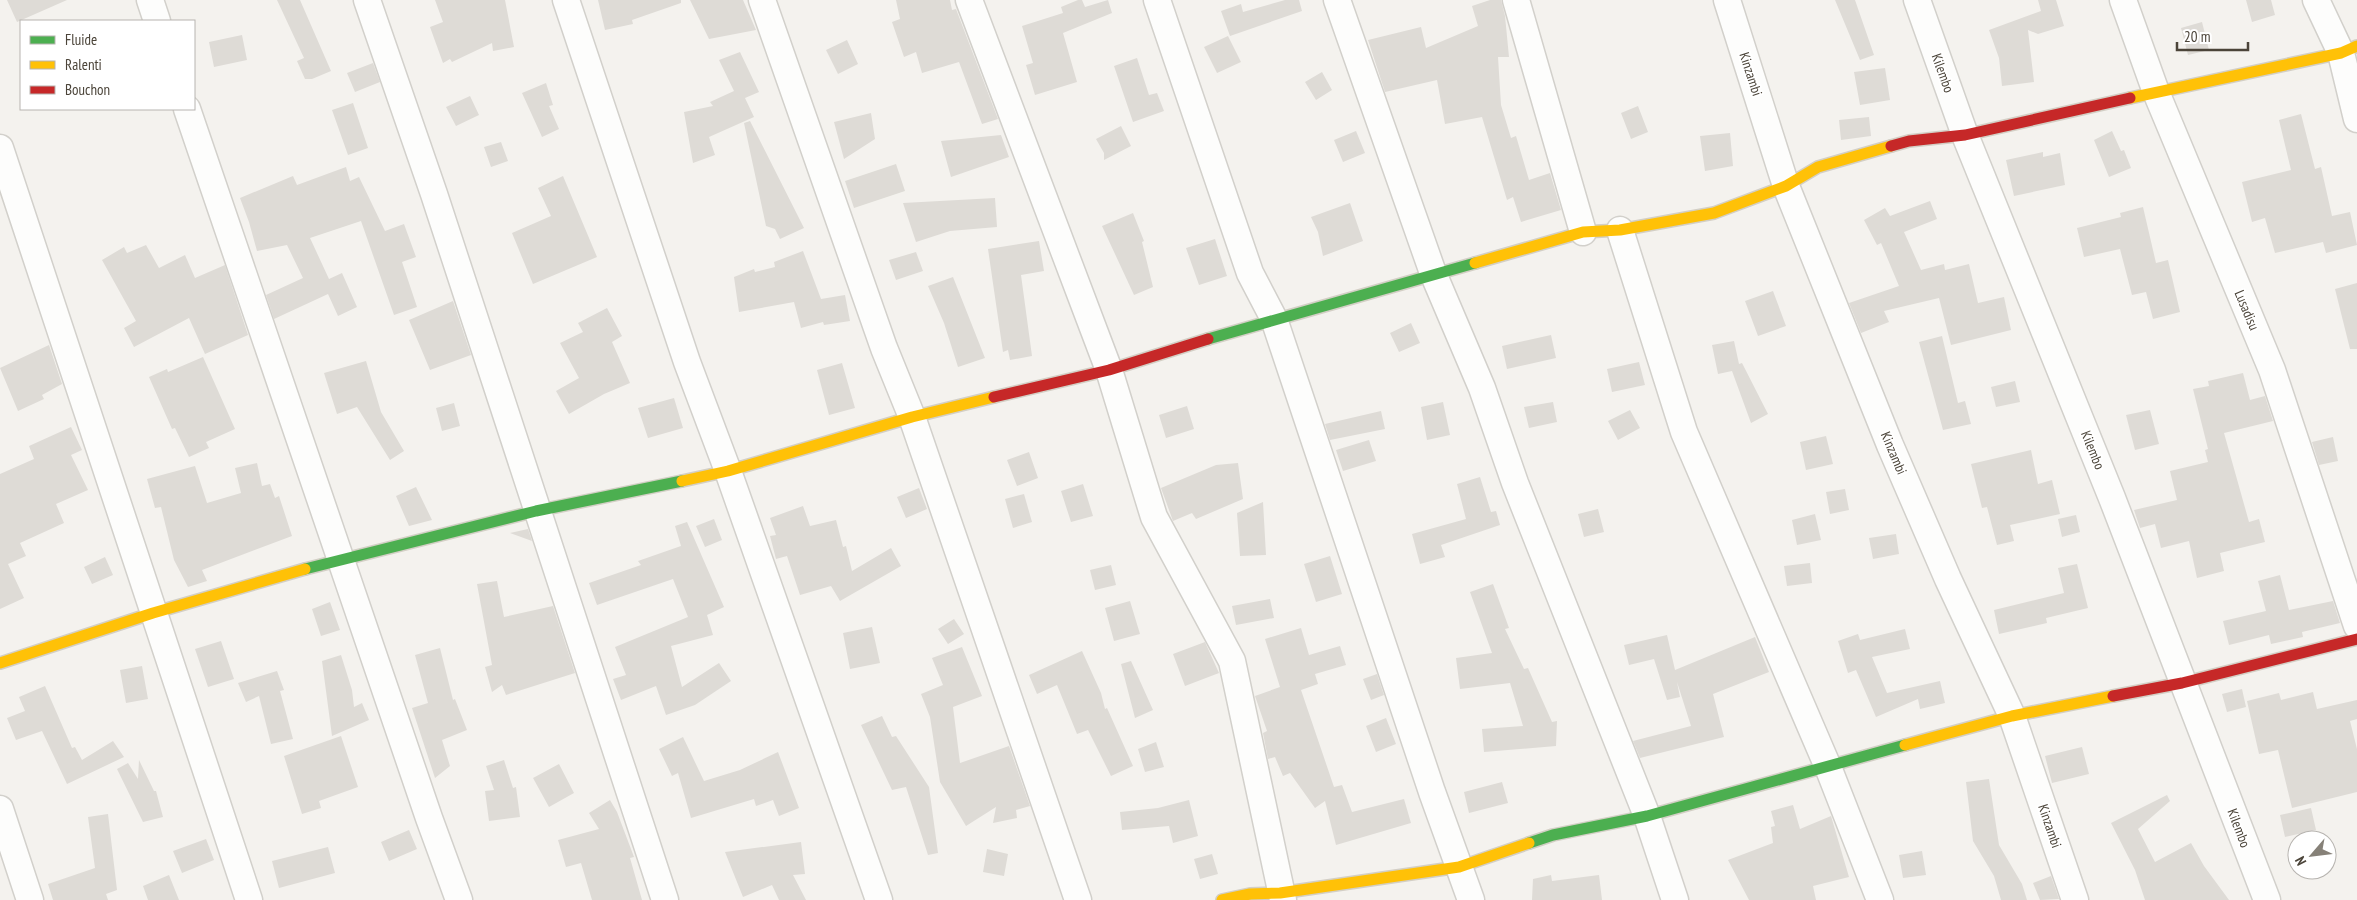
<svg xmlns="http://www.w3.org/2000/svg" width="2357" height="900" viewBox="0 0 2357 900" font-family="'PT Sans Narrow',sans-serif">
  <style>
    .building { fill: #dedbd6 }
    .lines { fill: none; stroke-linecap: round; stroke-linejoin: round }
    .street-casing { stroke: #d2d0cb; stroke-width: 29 }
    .fast-casing { stroke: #d3cfc5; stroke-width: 14 }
    .slow-casing { stroke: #d3cfc5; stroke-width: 14 }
    .jam-casing { stroke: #d3cfc5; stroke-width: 14 }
    .street { stroke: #fdfdfc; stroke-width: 26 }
    .fast { stroke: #4caf50; stroke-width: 11 }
    .slow { stroke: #ffc107; stroke-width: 11 }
    .jam { stroke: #c62828; stroke-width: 11 }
    .labels { text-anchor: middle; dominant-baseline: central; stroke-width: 4; stroke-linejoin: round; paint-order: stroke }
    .street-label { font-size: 14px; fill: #4b4439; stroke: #fff }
  </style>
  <rect width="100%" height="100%" fill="#f4f2ee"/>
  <path class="building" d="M7 0H67L17 22Z
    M277 0H300L331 71 312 79H305L297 61 304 58Z
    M435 0H505L514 47 493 51 492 43 452 62 450 59 443 63 430 27 443 22Z
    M598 0H681V3L632 20 633 24 605 30Z
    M690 0H743L756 30 709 39Z
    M896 0H950L952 10 956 9 998 119 982 124 959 62 922 73 916 52 904 57 892 22 900 19Z
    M1078 0H1082L1085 7 1108 0 1112 13 1063 33 1077 82 1035 95 1026 65 1033 63 1022 26 1063 13 1061 7Z
    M1285 0H1299L1302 11 1230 36 1221 11 1241 4 1243 12Z
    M1490 0H1501L1505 16 1509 57H1498L1501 105 1511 138 1516 136 1529 180 1550 173 1561 210 1521 222 1513 197 1507 200 1482 117 1445 124 1437 80 1385 92 1368 40 1421 27 1426 48 1478 26 1472 6Z
    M1835 0H1855L1874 55 1860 60Z
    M2038 0H2056L2064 26 2038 34 2028 30 2034 82 2002 86 1999 58 1989 30 2041 11Z
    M2246 0H2271L2275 15 2252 22Z
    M2202 22 2209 50 2188 55 2181 28Z
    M242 35 247 60 214 67 209 42Z
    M1228 36 1241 62 1217 73 1204 47Z
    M847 40 858 64 838 74 826 50Z
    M740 52 759 92 745 98 754 117 709 137 715 155 693 163 684 112 713 106 710 102 734 91 719 60Z
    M1137 58 1149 95 1157 93 1164 111 1133 122 1114 66Z
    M373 63 380 82 355 92 347 73Z
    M1885 68 1890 100 1860 105 1854 72Z
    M1322 72 1332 90 1316 100 1305 82Z
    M546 83 553 105 549 106 559 129 542 137 522 93Z
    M470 96 479 115 456 126 446 107Z
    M353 103 368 148 348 155 332 110Z
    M1638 106 1648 132 1631 139 1621 113Z
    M871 113 875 139 844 159 834 122Z
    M2301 114 2315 169 2321 167 2332 216 2350 212 2357 245 2326 253 2323 242 2275 253 2265 218 2252 222 2242 182 2291 170 2279 120Z
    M1869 117 1871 136 1841 140 1839 120Z
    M750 121 804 228 780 239 775 229 766 226 744 123Z
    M1121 126 1131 146 1104 160V153L1096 139Z
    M1356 131 1365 153 1343 162 1334 140Z
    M2112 131 2121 151 2124 150 2131 168 2109 177 2094 140Z
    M1730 133 1733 166 1705 171 1700 136Z
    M1001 135 1009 157 951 177 941 141Z
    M501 142 508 161 491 167 484 147Z
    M2043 152V157L2060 153 2065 185 2014 196 2006 160Z
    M896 164 905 191 854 208 845 181Z
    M346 167 350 181 359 177 385 231 404 224 416 257 402 262 417 307 394 315 361 221 310 238 329 279 342 273 357 307 338 316 328 294 274 319 266 295 303 278 287 245 257 251 249 222 240 198 293 176 297 185Z
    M563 176 597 257 533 284 512 233 551 216 538 188Z
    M995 198 997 227 950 231 916 242 903 203Z
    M1930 201 1937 219 1904 232 1921 270 1944 264 1945 270 1969 264 1978 303 2004 297 2011 330 1951 345 1939 298 1884 311 1889 322 1861 333 1849 303 1899 286 1881 243 1877 245 1864 220 1885 208 1890 216Z
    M1350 203 1363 241 1323 256 1318 232 1311 217Z
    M2143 207 2156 263 2168 260 2180 312 2153 319 2146 292 2132 295 2120 249 2084 257 2077 228 2121 217 2120 213Z
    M1133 213 1144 241 1142 242 1153 287 1134 295 1102 226Z
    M1215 239 1227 276 1199 285 1186 248Z
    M1039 241 1044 271 1021 275 1032 356 1010 360 1008 350 1003 352 988 249Z
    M146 245 159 268 185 255 195 278 225 265 248 335 205 354 189 318 134 347 124 328 136 321 102 260 124 247 127 253Z
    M803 251 821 299 845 295 850 321 824 325 823 322 801 328 794 302 739 312 734 277 754 269 755 272 775 267 774 262Z
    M916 252 923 271 896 280 889 260Z
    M953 277 985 358 958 367 944 323 928 286Z
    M2357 283V349H2350L2335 289Z
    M1773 291 1786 326 1758 336 1745 301Z
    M453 301 471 355 430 370 409 320Z
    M607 308 622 336 612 342 630 383 604 394 569 414 556 391 579 378 560 343 583 332 578 323Z
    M1411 323 1420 343 1399 352 1390 333Z
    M1551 335 1556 358 1507 369 1502 346Z
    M1942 336 1958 403 1965 401 1971 424 1943 430 1919 342Z
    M1734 341 1739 364 1742 363 1768 414 1751 423 1732 371 1718 374 1712 345Z
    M49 345 62 384 42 395 44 399 18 411 0 368Z
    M203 357 235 429 206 442 209 448 189 457 175 428 172 429 149 377 167 369 168 372Z
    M366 361 381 412 404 451 390 460 357 407 337 414 324 373Z
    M1639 362 1645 385 1612 392 1607 369Z
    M842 363 855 408 829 415 817 370Z
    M2243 373 2250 400 2265 396 2273 421 2224 433 2249 522 2259 519 2265 542 2220 553 2224 571 2197 578 2189 541 2161 548 2155 524 2140 528 2134 510 2177 500 2170 471 2208 462 2205 450 2208 449 2193 389 2209 386 2208 381Z
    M2015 381 2020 402 1996 407 1991 387Z
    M674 398 683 428 648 438 638 408Z
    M1443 402 1450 435 1427 440 1421 407Z
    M1553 402 1557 422 1529 428 1524 407Z
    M454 403 460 426 442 431 436 408Z
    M1187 406 1194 429 1166 438 1159 415Z
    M1630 410 1640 428 1618 440 1608 421Z
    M2150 410 2159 444 2135 450 2126 415Z
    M1381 411 1385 429 1330 440 1325 424Z
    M71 427 82 450 71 455 88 490 56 504 64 523 20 543 26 556 8 564 24 598 0 609V474L34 459 29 446Z
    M1826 436 1833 464 1806 470 1800 442Z
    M2333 437 2338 461 2319 465 2312 442Z
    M1369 440 1376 461 1343 471 1336 450Z
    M2031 450 2038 484 2052 480 2060 514 2010 525 2014 541 1997 545 1987 507 1982 508 1971 464Z
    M1029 452 1038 478 1017 486 1007 460Z
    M257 463 262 486 270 484 275 498 279 496 292 536 202 570 207 581 188 587 174 560 161 507 155 508 147 479 195 466 207 503 241 493 235 468Z
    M1238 463 1243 499 1196 519 1192 513 1173 521 1161 488 1216 465Z
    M1480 477 1491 512 1496 511 1500 525 1441 545 1445 557 1420 564 1412 534 1466 519 1457 484Z
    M1083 484 1093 516 1071 522 1061 491Z
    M416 487 432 520 409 526 396 496Z
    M919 488 927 509 906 518 897 497Z
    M1845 489 1849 510 1830 514 1826 492Z
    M1024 494 1032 522 1013 528 1005 499Z
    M1263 502 1266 555 1240 556 1237 513Z
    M803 506 810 526 836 520 843 547 846 546 852 571 891 548 901 566 840 601 831 586 800 595 787 556 776 559 770 536 776 535 770 518Z
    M1598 509 1604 532 1584 537 1578 514Z
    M1815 514 1821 540 1797 545 1792 520Z
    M2076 515 2080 532 2062 537 2058 519Z
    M714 519 722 540 705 547 696 526Z
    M687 522 724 607 707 615 713 635 671 646 682 687 719 663 731 681 695 705 666 715 656 686 621 700 613 679 626 675 615 647 688 617 673 579 597 605 589 583 641 565 638 561 681 546 675 526Z
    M528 529 532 541 510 533Z
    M1896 534 1899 554 1873 559 1869 538Z
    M1330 556 1342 594 1316 602 1304 564Z
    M105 557 113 575 92 584 84 567Z
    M1810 563 1812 583 1787 586 1784 566Z
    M2077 564 2088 608 2046 618 2047 623 1999 634 1994 610 2064 593 2058 568Z
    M1111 565 1116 585 1095 590 1090 570Z
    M2280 575 2289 610 2333 601 2340 623 2302 632 2303 637 2271 644 2269 635 2229 645 2223 621 2266 611 2258 581Z
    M497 581 504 617 553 606 575 673 506 695 502 685 492 692 485 667 492 665 477 584Z
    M1493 584 1509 628 1505 629 1524 669 1528 668 1552 722 1557 721 1556 746 1484 752 1482 729 1523 726 1510 683 1460 689 1456 658 1492 653 1470 592Z
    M1270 599 1274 618 1236 625 1232 606Z
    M1130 601 1140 634 1114 641 1105 608Z
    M330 602 340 630 321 636 312 609Z
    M954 619 964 634 948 644 938 629Z
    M872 627 880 663 850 669 843 633Z
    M1301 628 1309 655 1340 646 1346 665 1315 674 1318 684 1301 690 1334 787 1342 785 1352 812 1404 799 1411 823 1336 845 1325 801 1315 808 1290 773 1283 776 1275 757 1268 759 1263 733 1267 731 1255 696 1280 687 1265 639Z
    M1905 629 1910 649 1872 657 1887 693 1940 681 1945 703 1920 709 1918 699 1876 717 1856 670 1848 673 1838 641 1858 634 1860 640Z
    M1667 635 1675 670 1755 637 1769 672 1713 694 1724 737 1640 758 1633 741 1691 726 1677 682 1680 697 1667 700 1654 659 1629 665 1624 645Z
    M221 641 234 679 208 687 195 649Z
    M1205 642 1219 673 1185 686 1173 654Z
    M962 647 982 696 953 707 960 763 1009 746 1030 806 1016 810 1017 818 993 823 996 807 966 826 940 782 930 717 921 694 943 685 932 658Z
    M440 648 453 700 455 699 467 730 442 740 450 766 435 778 412 708 428 703 415 655Z
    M1082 651 1101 693 1105 709 1107 708 1133 766 1111 776 1088 730 1077 734 1057 685 1037 694 1029 675Z
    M341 655 352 690 354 707 362 703 369 720 332 736 322 661Z
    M1131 661 1153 710 1135 718 1121 664Z
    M142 666 148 699 126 703 120 670Z
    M277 671 284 690 280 691 293 739 271 744 259 696 246 702 238 683Z
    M1377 674 1384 695 1371 700 1363 679Z
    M45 686 72 748 75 747 82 760 113 741 124 757 67 784 42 731 16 740 7 718 25 711 19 697Z
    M2242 689 2246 707 2227 712 2222 694Z
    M2313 692 2317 709 2357 700V719L2350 721 2357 749V792L2292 808 2278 750 2259 754 2247 701 2279 693 2281 700Z
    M882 716 892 737 896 736 929 787 938 853 928 855 906 787 892 790 861 725Z
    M1386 718 1396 744 1376 752 1366 726Z
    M341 736 358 787 319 801 321 808 302 814 284 756Z
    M683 737 704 781 740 770 778 752 799 808 779 816 773 800 756 806 754 799 691 818 678 773 672 776 659 749Z
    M1156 742 1164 767 1145 772 1138 749Z
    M2082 747 2089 774 2052 783 2045 756Z
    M139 760 154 791H156L163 817 143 822 117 769 128 763 138 779Z
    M504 760 513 788 516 787 520 817 489 821 485 791 494 790 486 766Z
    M559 764 574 793 549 807 533 778Z
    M1989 779 1999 845 2022 884 2027 900H2001L1994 876 1973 841 1966 782Z
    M1502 782 1508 803 1469 813 1464 792Z
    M2167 795 2170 801 2138 829 2155 862 2191 843 2204 866 2229 900H2145L2135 870 2111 823Z
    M610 800 617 812 634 857 630 858 642 900H592L581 863 566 867 558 840 599 829 589 813Z
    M1189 800 1198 836 1173 843 1169 826 1122 830 1120 812 1158 808Z
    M1793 805 1800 829 1831 816 1849 877 1813 886 1816 900H1749L1728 860 1773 843 1771 827 1775 826 1771 811Z
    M2311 808 2316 830 2285 837 2280 815Z
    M108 814 117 890 106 894 108 900H53L48 884 95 868 88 817Z
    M409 830 417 849 389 861 381 842Z
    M206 839 214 860 182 873 173 851Z
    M801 842 805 874 793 875 806 900H779L772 885 743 897 725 852Z
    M328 847 335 873 279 888 272 861Z
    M987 849 1008 854 1004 876 983 872Z
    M1922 851 1926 875 1903 878 1899 855Z
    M1212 854 1218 874 1200 879 1194 859Z
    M169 875 179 900H148L143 886Z
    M1551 875 1552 881 1599 875 1602 900H1532L1533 879Z
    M2051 876 2059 899 2040 900 2033 883Z"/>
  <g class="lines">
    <defs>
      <path id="street" d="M150 0 157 21
        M367 0 434 194 665 900
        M566 0 687 362 728 471 879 900
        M762 0 884 348 912 417 1078 900
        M969 0 1109 370 1154 517 1232 661 1283 900
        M1157 0 1250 273 1274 319 1432 792 1471 900
        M1337 0 1433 273 1482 388 1515 483 1647 816 1675 900
        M1516 0 1583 232
        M1727 0 1786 186 1890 445 1948 579 2012 716 2075 900
        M1917 0 1965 135 2112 498 2267 900
        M2123 0 2156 92 2272 370 2357 626
        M2316 0 2341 53 2357 119
        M187 109 429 818 459 900
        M0 148 249 900
        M1620 230 1684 432 1828 767 1880 900
        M0 809 30 900"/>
      <path id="fast" d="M1208 339 1475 263
        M305 569 536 511 682 481
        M1529 843 1553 835 1647 816 1905 745"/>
      <path id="slow" d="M2130 98 2341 53 2357 46
        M1475 263 1583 232 1620 230 1714 213 1786 186 1818 167 1891 146
        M682 481 728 471 912 417 994 397
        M0 663 153 613 305 569
        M1905 745 2012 716 2113 696
        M1222 900 1250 894 1280 893 1459 867 1529 843"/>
      <path id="jam" d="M1891 146 1909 141 1965 135 2130 98
        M994 397 1109 370 1208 339
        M2113 696 2182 683 2357 639"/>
    </defs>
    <use href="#street" class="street-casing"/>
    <use href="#fast" class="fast-casing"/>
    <use href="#slow" class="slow-casing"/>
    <use href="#jam" class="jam-casing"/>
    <use href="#street" class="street"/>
    <use href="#fast" class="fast"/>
    <use href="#slow" class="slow"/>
    <use href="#jam" class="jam"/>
  </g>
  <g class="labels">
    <g class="street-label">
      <text transform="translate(1943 73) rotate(70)">Kilembo</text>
      <text transform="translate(1751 74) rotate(72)">Kinzambi</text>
      <text transform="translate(2247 310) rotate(67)">Lusadisu</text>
      <text transform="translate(2093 450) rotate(68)">Kilembo</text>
      <text transform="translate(1894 453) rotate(67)">Kinzambi</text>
      <text transform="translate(2050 826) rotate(71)">Kinzambi</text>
      <text transform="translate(2239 828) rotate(69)">Kilembo</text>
    </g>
  </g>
  <rect x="20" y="20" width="175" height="90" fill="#ffffff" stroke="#b7b4b0"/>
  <rect x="30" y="36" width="25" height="8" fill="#4caf50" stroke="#b7b4b0"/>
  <text x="65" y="45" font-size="15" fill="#4b4439">Fluide</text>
  <rect x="30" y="61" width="25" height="8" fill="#ffc107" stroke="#b7b4b0"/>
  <text x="65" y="70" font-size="15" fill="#4b4439">Ralenti</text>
  <rect x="30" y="86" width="25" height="8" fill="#c62828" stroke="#b7b4b0"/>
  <text x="65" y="95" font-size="15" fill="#4b4439">Bouchon</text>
  <g transform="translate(2312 855) rotate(242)"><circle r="24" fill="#ffffff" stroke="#b7b4b0"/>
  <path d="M0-4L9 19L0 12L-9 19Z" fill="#868178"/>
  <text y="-8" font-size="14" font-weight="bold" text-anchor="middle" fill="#4b4439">N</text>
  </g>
  <path d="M2177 42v8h71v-8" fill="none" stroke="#4b4439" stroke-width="2.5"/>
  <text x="2184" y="42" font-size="15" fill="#4b4439" stroke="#ffffff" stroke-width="4" paint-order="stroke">20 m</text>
</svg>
